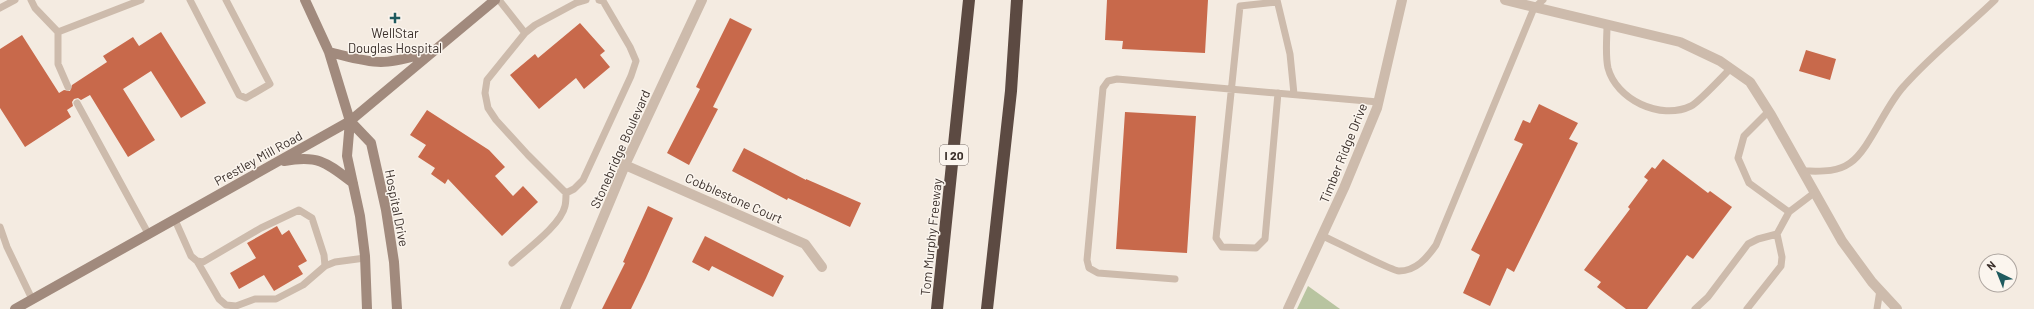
<svg xmlns="http://www.w3.org/2000/svg" width="2034" height="309" viewBox="0 0 2034 309" font-family="Barlow,sans-serif">
  <style>
    .green { fill: #b8c4a0 }
    .building { fill: #c8694b }
    .lines { fill: none; stroke-linecap: round; stroke-linejoin: round }
    .lane { stroke: #cdbbac; stroke-width: 7 }
    .street { stroke: #cdbbac; stroke-width: 10 }
    .secondary { stroke: #a18a7d; stroke-width: 10 }
    .highway { stroke: #5c4a42; stroke-width: 12 }
    .poi-dot { fill: #1f5a5e; stroke: #fbf5ee; stroke-width: 1.5 }
    .labels { text-anchor: middle; dominant-baseline: central; stroke-width: 3; stroke-linejoin: round; paint-order: stroke }
    .shield { fill: #fbf5ee; stroke: #756b66; stroke-width: 1 }
    .shield-label { font-size: 12px; font-weight: bold; fill: #3b302b }
    .poi-label { font-size: 13px; fill: #3b302b; stroke: #fbf5ee }
    .street-label { font-size: 13px; fill: #3b302b; stroke: #fbf5ee }
  </style>
  <rect width="100%" height="100%" fill="#f4ebe1"/>
  <path class="green" d="M1308 286 1340 309H1297Z"/>
  <path class="building" d="M1107 0H1208L1205 53 1122 49 1123 41 1105 40Z
    M730 18 752 29 713 107 718 109 689 165 667 153 700 89 696 87Z
    M580 23 605 51 600 55 610 67 584 89 576 78 539 109 510 75 535 54 538 58Z
    M161 32 206 103 181 118 151 71 123 89 155 140 128 157 90 95 81 100 78 98 74 99 72 102 73 106 67 110 71 117 25 147 0 108V49L22 35 59 93 64 90 70 91 72 85 107 62 103 56 133 37 139 46Z
    M1806 50 1836 59 1830 80 1799 71Z
    M1539 104 1578 123 1569 139 1578 143 1514 272 1507 268 1490 306 1463 293 1480 255 1471 250 1523 144 1514 140 1523 120 1530 123Z
    M427 110 489 150 505 167 495 176 513 196 523 186 538 202 502 236 448 179 445 184 431 174 435 168 418 157 426 145 410 135Z
    M1125 112 1196 116 1187 253 1116 249Z
    M744 148 806 180V179L861 203 850 227 788 198 787 200 732 171Z
    M1663 159 1708 193 1710 191 1732 207 1693 259 1687 255 1647 309H1626L1597 287 1601 282 1584 270 1630 209 1628 207 1648 180 1644 177 1652 167 1655 169Z
    M648 206 673 218 646 278 631 309H602L625 263 623 262Z
    M277 226 282 235 289 230 307 261 298 266 303 274 274 291 264 275 239 289 230 273 256 258 247 243Z
    M705 236 784 276 773 297 712 266 709 271 692 262Z"/>
  <g class="lines">
    <path class="lane" d="M31 0 35 8 58 32V64L68 87
      M190 0 239 95 246 98 270 84 226 0
      M499 0 525 33
      M586 0 576 3 535 25 525 33 487 80 485 93 488 108 496 120 528 155 566 193 574 189 583 180 631 76 636 61 630 47 603 1 599 0
      M1277 0 1290 54 1294 94
      M1277 2 1240 6 1216 238 1222 247 1256 248 1265 239 1278 93
      M0 8 15 0
      M1607 25C1607 38 1605 55 1608 68 1616 99 1660 121 1691 106 1698 103 1723 76 1731 68
      M58 32 141 0
      M77 103 149 235
      M1769 111 1744 136 1738 158 1749 183 1789 212
      M1803 171C1819 171 1836 173 1850 163 1870 149 1885 106 1904 86 1931 55 1965 29 1995 0
      M175 220 191 256 197 261 203 262 261 228 299 210 312 218 324 255 325 266 335 262 365 258
      M0 227 7 247 32 299
      M1323 236C1334 241 1392 271 1399 271 1416 271 1427 258 1436 245L1534 8 1543 0
      M197 261 219 299 226 305 236 306 255 299H276L303 285 325 266
      M512 263C526 250 561 225 565 206 566 202 566 197 566 193
      M1175 279 1098 273 1089 268 1087 260 1103 88 1108 81 1117 79 1378 102
      M1695 309 1708 297 1748 244 1758 239 1777 234 1789 212 1814 193
      M1747 309 1781 266 1782 257 1777 234
      M1877 309 1880 290"/>
    <path class="street" d="M1505 0 1680 42 1720 61 1750 82 1771 115 1842 241 1872 282 1897 309
      M625 165 805 244 822 267
      M565 309 625 165 702 0
      M1288 309 1344 188 1377 108 1402 0"/>
    <path class="secondary" d="M305 0 329 52 350 121 347 156 360 216 365 256 367 309
      M329 52C346 56 364 62 381 62 397 62 414 56 430 52
      M350 121 371 143 386 210 394 262 397 309
      M284 161C319 155 326 162 353 183
      M15 309 350 121 495 0"/>
    <path class="highway" d="M937 309 969 0
      M987 309 1011 91 1017 0"/>
  </g>
  <path class="poi-dot" d="M393 12h4v4h4v4h-4v4h-4v-4h-4v-4h4z"/>
  <g class="labels">
    <rect class="shield" x="940" y="145" width="28" height="20" rx="3"/>
    <g class="shield-label">
      <text x="954" y="155">I 20</text>
    </g>
    <g class="poi-label">
      <text x="395" y="33">WellStar<tspan x="395" dy="15">Douglas Hospital</tspan></text>
    </g>
    <g class="street-label">
      <text transform="translate(620 149) rotate(-66)">Stonebridge Boulevard</text>
      <text transform="translate(1343 153) rotate(-68)">Timber Ridge Drive</text>
      <text transform="translate(258 158) rotate(-29)">Prestley Mill Road</text>
      <text transform="translate(734 198) rotate(24)">Cobblestone Court</text>
      <text transform="translate(397 208) rotate(79)">Hospital Drive</text>
      <text transform="translate(931 237) rotate(-84)">Tom Murphy Freeway</text>
    </g>
  </g>
  <g transform="translate(1998 273) rotate(317)"><circle r="19" fill="#fbf5ee" stroke="#aea6a0"/>
  <path d="M0-3L7 15L0 10L-7 15Z" fill="#1f5a5e"/>
  <text y="-6" font-size="11" font-weight="bold" text-anchor="middle" fill="#3b302b">N</text>
  </g>
</svg>
